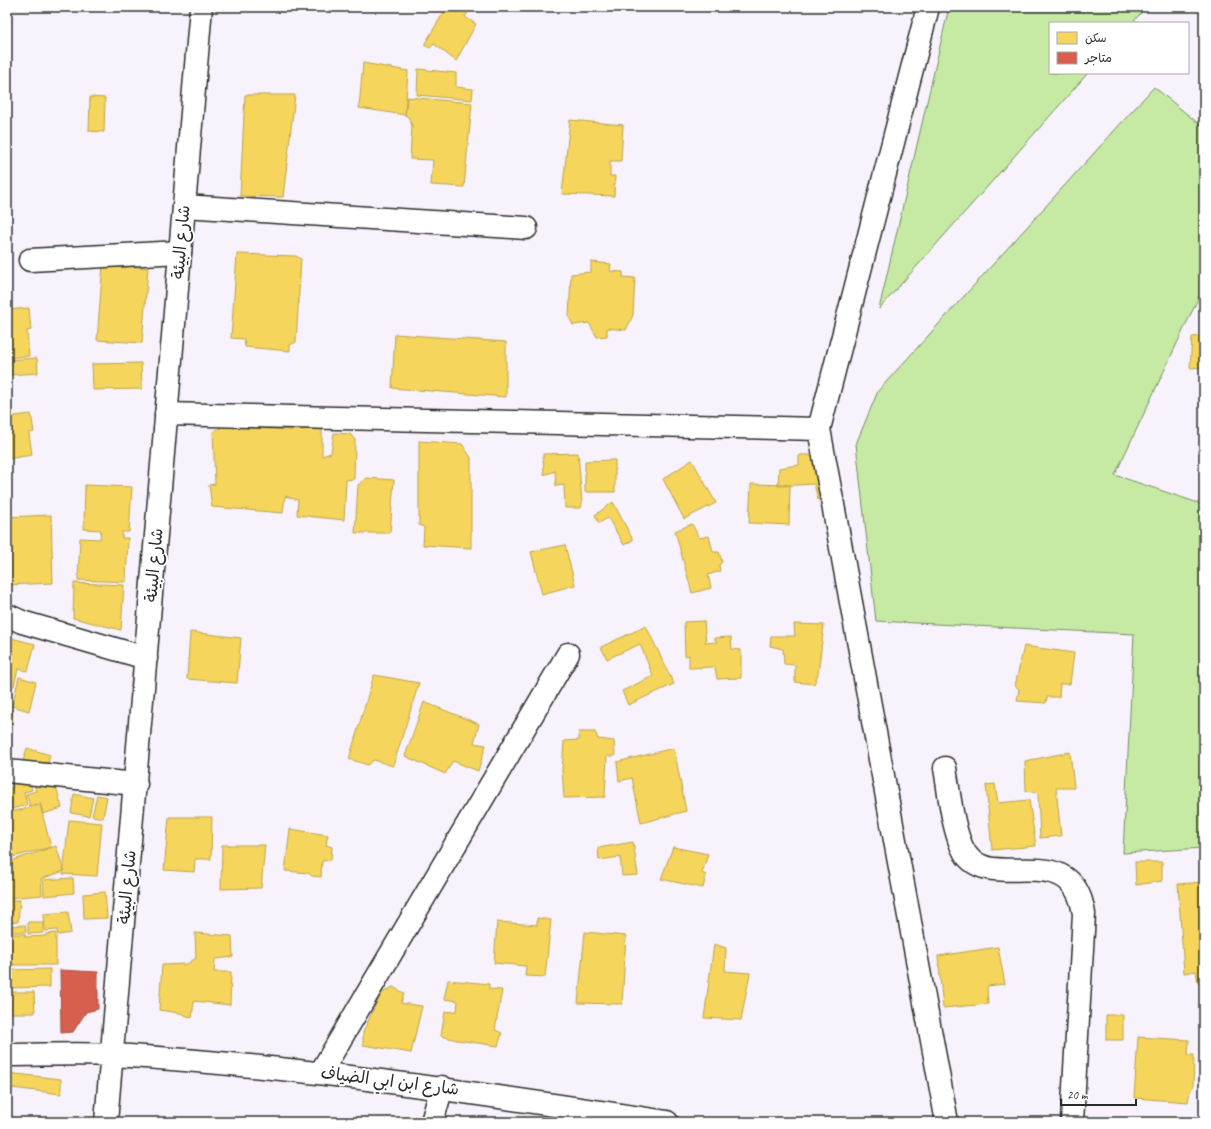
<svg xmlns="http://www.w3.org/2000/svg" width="1211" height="1129" viewBox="0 0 1211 1129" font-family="Caveat,'Playpen Sans Arabic',sans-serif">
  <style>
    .green { fill: #c6eaa4; stroke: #788a68 }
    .homes { fill: #f6d55c; stroke: #b9a24d }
    .shops { fill: #d6604d; stroke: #a35043 }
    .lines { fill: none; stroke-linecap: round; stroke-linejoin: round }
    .street-casing { stroke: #2b2b2b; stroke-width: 25 }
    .secondary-casing { stroke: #2b2b2b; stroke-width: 25 }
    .street { stroke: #fff; stroke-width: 22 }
    .secondary { stroke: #fff; stroke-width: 22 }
    .labels { text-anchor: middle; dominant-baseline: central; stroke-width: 4; stroke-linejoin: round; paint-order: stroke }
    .street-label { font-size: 17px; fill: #2b2b2b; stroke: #fff }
  </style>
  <rect width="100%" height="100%" fill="#f7f2fb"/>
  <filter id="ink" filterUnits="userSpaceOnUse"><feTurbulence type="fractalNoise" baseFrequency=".025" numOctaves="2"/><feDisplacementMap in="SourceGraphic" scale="8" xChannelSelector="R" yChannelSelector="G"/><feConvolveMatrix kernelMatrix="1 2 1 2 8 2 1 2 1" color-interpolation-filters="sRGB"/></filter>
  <g filter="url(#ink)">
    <path class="green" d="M949 7H1146L1132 23H1050V73H1088L879 309Z
      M1154 87 1204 128V286L1115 475 1204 505V848L1123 853 1134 634 876 621 856 444 878 391Z"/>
    <path class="homes" d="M447 7 471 8 465 17 476 24 456 61 434 44 430 48 424 45Z
      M363 63 408 71 405 115 359 108Z
      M418 69 456 73V87L473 89 472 100 417 95Z
      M245 95H295L283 197 240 196Z
      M90 97 105 98 104 132 89 131Z
      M407 97 472 103 464 187 431 185 433 160 410 159 412 126 409 118 405 115Z
      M570 120 623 125 621 161H610V176H615L614 196 562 194Z
      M237 254 296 256 301 259 296 342 290 345V351L245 347 244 339 231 338Z
      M591 262 611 264 610 271 623 272V277L635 278 633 315 626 330 607 328V336L597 337 589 323 573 325 569 317 571 274 591 272Z
      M103 264 148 268 142 343 97 340Z
      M29 308 31 330 27 331 29 356 7 358V310Z
      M395 334 506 342V397L392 388Z
      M1204 336V367L1190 368 1192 337Z
      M37 358 38 373 7 375V360Z
      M141 363 142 389 93 390 92 364Z
      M31 414 34 432 29 433 32 455 7 459V417Z
      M223 426 289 430 322 429V456L331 453 334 433 350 434 355 440 354 479 346 480 344 520 297 515 298 500 285 496 283 513 212 507 209 485 215 484 213 432Z
      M419 441 462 444 471 458V548L423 545 424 527 419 525Z
      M578 453 582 503 581 508H565L564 485 556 486 555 471 544 475 543 454Z
      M799 455H816L825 498 818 500 814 484 778 486 779 468 799 465Z
      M615 460V492H585V461Z
      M692 460 716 503 684 519 663 479Z
      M367 478 394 480 390 533H355L358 485Z
      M751 484 790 485 789 525 749 523Z
      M85 485 132 487 129 532H122V538H128L126 582 78 580 80 538 100 539 101 530 84 529Z
      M613 502 633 540 624 545 608 518 599 523 595 515Z
      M51 515 53 583 7 585V517Z
      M692 524 699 538 709 536 713 552H719L722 562 719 565 720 571 708 575 711 588 692 593 675 531Z
      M565 545 575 585 542 594 531 552Z
      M74 583 124 585 121 630 73 618Z
      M704 621 706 643 717 642 714 638 731 637 732 649 741 650V678L717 679 715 667 689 668V655L685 656 684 622Z
      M794 624 824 625 818 674 814 684 795 682V665L784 664 783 649 770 646 771 636H795Z
      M646 626 674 684 628 705 622 691 653 676 640 644 607 659 601 647Z
      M190 632 241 638 237 683 187 679Z
      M7 637 35 644 28 671 18 669 14 686 7 684Z
      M1024 646 1074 653 1070 684H1060L1059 697H1047L1046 703 1017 701 1019 689 1015 686Z
      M374 675 419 683 393 766 374 760 368 765 349 759Z
      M19 677 36 682 29 711 12 706Z
      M7 687 11 688 7 709Z
      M424 702 479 724 474 743 486 745 478 771 453 761 445 774 405 756Z
      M9 711H13L10 731 7 730V714H9Z
      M579 732H595L598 739 614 741 615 756H607L605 797 564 798 562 770 564 741 579 740Z
      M27 748 50 755 47 768 23 761Z
      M674 748 686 811 641 823 632 778 619 781 617 762Z
      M1070 752 1074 788H1056L1061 836 1040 838 1038 793 1026 791 1025 761Z
      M29 779 32 790 24 792 27 805 7 810V789L13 788 12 783Z
      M54 779 62 808 43 814 40 803 30 806 26 794 36 791 34 784Z
      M995 784 998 803 1029 800 1036 846 992 850 986 785Z
      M74 794 93 798 89 816 71 813Z
      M97 795 107 797 103 818 92 816Z
      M40 805 51 847 13 857 7 833V813Z
      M169 817H212L211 859H195L194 872 164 870Z
      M69 820 102 823 97 876 63 874Z
      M290 829 328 835 326 845 332 847 331 860 322 861 321 877 312 876 308 873 285 871Z
      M633 842 638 875 622 876 620 857 599 860 598 848Z
      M222 845H265L261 888 221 889Z
      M56 846 64 871 41 879 42 895 7 898V859L10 858 11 861Z
      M673 847 708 854 702 873 706 875 703 888 661 879Z
      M1135 862H1162V881L1136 885Z
      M73 878 74 893 44 896 43 880Z
      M1204 882V983H1198L1196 971 1184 973 1178 884Z
      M105 892 107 918 84 919 83 894Z
      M7 900H20L18 922 7 923Z
      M68 912 71 933 58 935 57 930 45 931 44 914Z
      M537 918 551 920 545 977 525 976 526 966 494 963 497 922 537 925Z
      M28 922H43V933L28 934Z
      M25 925 26 932H7V926Z
      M585 932 626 936 622 1004 578 1003Z
      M56 933V965H7V934H25V937L46 936V934Z
      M195 933 232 936 233 957 215 959 214 972H231L230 1005 194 1001 192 1018 180 1013 159 1010 162 965 187 964 196 958Z
      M714 944 726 948 725 971 750 973 741 1020 704 1018Z
      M998 947 1005 984 987 986 988 1004 943 1008 938 956Z
      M50 969V987L7 988V970Z
      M448 980 489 984V989L502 990 495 1030 502 1033 498 1046 457 1040 441 1036 445 1012 457 1011 458 1001 444 999Z
      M393 987 404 993 401 1003 422 1006 411 1053 363 1045V1032L378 1000 382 993Z
      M7 992H34L35 1013H7Z
      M1106 1015H1123V1040H1106Z
      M1138 1037 1189 1040 1188 1055H1194L1193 1086 1190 1091 1188 1102 1134 1098Z
      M7 1073 61 1079V1094L12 1088 9 1122H7Z"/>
    <path class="shops" d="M60 970 98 972V1009L86 1012 73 1032 61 1033Z"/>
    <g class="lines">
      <defs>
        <path id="street" d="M928 7 819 429 947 1122
          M184 206 526 228
          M30 260 180 252
          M166 414 819 429
          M7 615 22 622 146 658
          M945 768C949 792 953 833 965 853 991 894 1073 836 1084 914L1072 1122
          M7 771 136 784
          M321 1072 568 654
          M432 1122 442 1087"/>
        <path id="secondary" d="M7 1055C42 1055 78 1053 114 1055 300 1066 483 1094 667 1122
          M106 1122 201 7"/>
      </defs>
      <use href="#street" class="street-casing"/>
      <use href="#secondary" class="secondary-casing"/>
      <use href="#street" class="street"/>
      <use href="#secondary" class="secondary"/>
    </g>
  </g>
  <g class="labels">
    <g class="street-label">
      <text transform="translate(181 242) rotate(-85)">شارع البيئة</text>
      <text transform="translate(154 565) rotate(-85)">شارع البيئة</text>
      <text transform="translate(127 887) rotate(-85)">شارع البيئة</text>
      <text transform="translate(390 1081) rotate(7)">شارع ابن ابي الضياف</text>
    </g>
  </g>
  <rect width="1211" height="1129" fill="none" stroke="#fff" stroke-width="24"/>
  <rect x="12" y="12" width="1187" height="1105" fill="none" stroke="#2b2b2b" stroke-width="1.5" filter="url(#ink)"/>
  <rect x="1049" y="22" width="140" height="52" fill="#ffffff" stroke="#aaaaaa"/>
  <rect x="1057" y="32" width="20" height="12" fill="#f6d55c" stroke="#aaaaaa"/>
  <text x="1085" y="42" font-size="12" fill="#2b2b2b">سكن</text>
  <rect x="1057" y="52" width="20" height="12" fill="#d6604d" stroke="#aaaaaa"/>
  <text x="1085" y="62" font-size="12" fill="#2b2b2b">متاجر</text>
  <path d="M1061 1099v6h75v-6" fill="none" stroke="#2b2b2b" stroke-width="2"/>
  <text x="1067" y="1099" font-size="12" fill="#2b2b2b" stroke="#ffffff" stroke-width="3" paint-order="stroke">20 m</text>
</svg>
